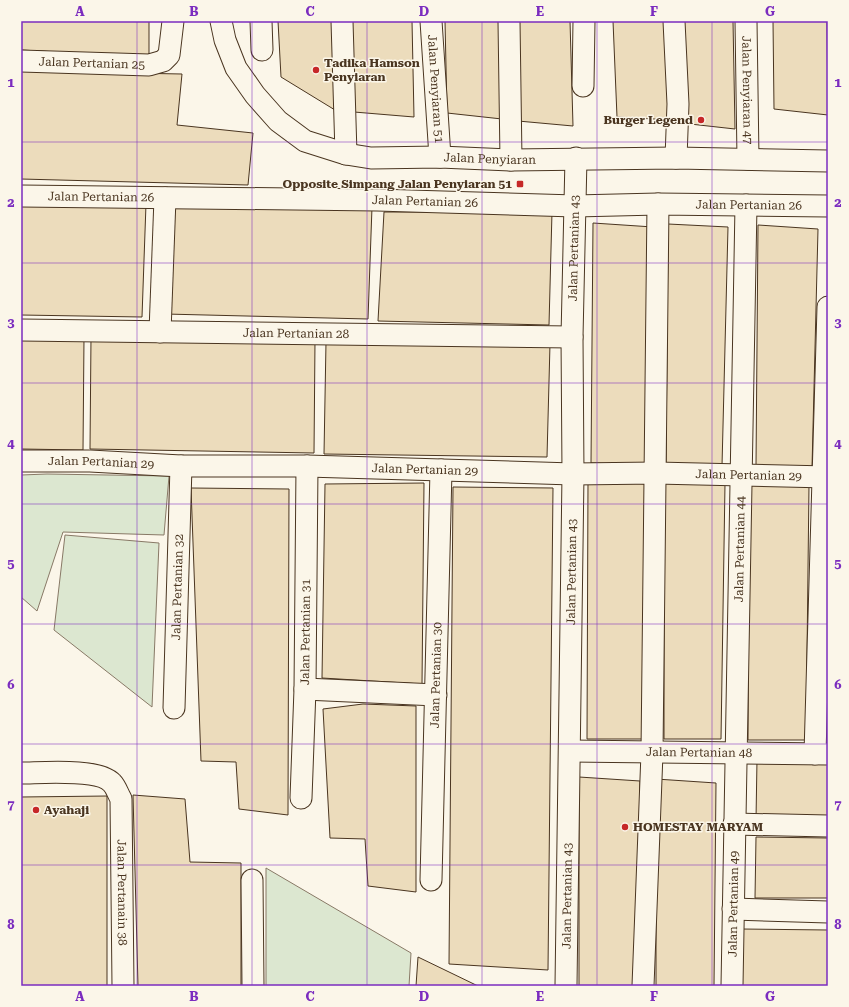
<svg xmlns="http://www.w3.org/2000/svg" width="849" height="1007" viewBox="0 0 849 1007" font-family="'Roboto Serif',serif">
  <style>
    .green { fill: #dce7d0; stroke: #887966 }
    .building { fill: #ecdcbc; stroke: #4a3520 }
    .lines { fill: none; stroke-linecap: round; stroke-linejoin: round }
    .minor-casing { stroke: #4a3520; stroke-width: 23 }
    .minor { stroke: #fbf6e9; stroke-width: 21 }
    .grid { fill: none; stroke: #7b2cbf; stroke-width: 1; stroke-opacity: 0.55 }
    .poi-dot { fill: #c62828; stroke: #fbf6e9; stroke-width: 1.5 }
    .labels { text-anchor: middle; dominant-baseline: central; stroke-width: 3; stroke-linejoin: round; paint-order: stroke }
    .street-label { font-size: 12px; fill: #4a3520; stroke: #fbf6e9 }
    .poi-label { font-size: 12px; font-weight: bold; fill: #4a3520; stroke: #fbf6e9; text-anchor: start }
    .neatline { fill: none; stroke: #7b2cbf; stroke-width: 1.5 }
    .grid-label { font-size: 13px; text-anchor: middle; font-weight: bold; fill: #7b2cbf }
  </style>
  <rect width="100%" height="100%" fill="#fbf6e9"/>
  <path class="green" d="M47 474 169 476 164 535 63 532 37 611 21 597V475Z
    M65 535 159 543 152 707 54 630Z
    M266 868 411 953 409 986H266Z"/>
  <path class="building" d="M21 21H149V57L21 50Z
    M278 21H333L335 110 281 77Z
    M351 21H412L414 117 354 112Z
    M445 21H499L502 119 447 113Z
    M517 21H570L573 126 518 121Z
    M613 21H666L672 120 617 117Z
    M679 21H733L735 129 681 123Z
    M773 21H827L828 115 774 109Z
    M21 71 182 74 177 125 253 133 248 185 21 179Z
    M171 203 372 207 368 319 165 314Z
    M21 204H146L142 317 21 315Z
    M384 212H552L549 325 378 321Z
    M593 223 653 227 647 465 591 463Z
    M668 224 728 227 722 466 666 463Z
    M758 225 818 229 812 468 756 465Z
    M21 337 84 338 83 450 21 449Z
    M91 337 315 341 314 453 90 449Z
    M326 342 550 344 547 457 324 454Z
    M588 480 648 484 645 739H587Z
    M664 481 725 484 721 739H664Z
    M749 482 809 485 806 740H748Z
    M424 483 422 684 322 678 325 484Z
    M453 487 553 488 548 970 449 964Z
    M191 488 289 489 288 815 239 809 236 762 201 761Z
    M363 704 416 706V892L368 886 365 839 330 838 323 709Z
    M757 760 828 762V821L756 820Z
    M579 777 640 781 637 986H579Z
    M656 779 716 783 714 986H656Z
    M133 795 185 799 190 862 241 863V986H138Z
    M107 796V986H21V797Z
    M756 837 828 838V898H755Z
    M742 929 828 930V986H742Z
    M418 957 478 986H416Z"/>
  <g class="lines">
    <defs>
      <g id="minor">
        <path id="s1" d="M221 21 225 40 236 68 255 95 278 121 305 141 346 154 371 158 440 157 511 160 676 158 828 161"/>
        <path d="M261 21 262 50"/>
        <path d="M342 21 346 154"/>
        <path id="s2" d="M431 21 440 157"/>
        <path d="M509 21 511 160"/>
        <path d="M674 21 678 104 676 158"/>
        <path id="s3" d="M746 21 748 159"/>
        <path id="s4" d="M21 61 149 65 163 61 169 55 173 21"/>
        <path d="M583 86 584 21"/>
        <path id="s5" d="M21 196 377 200 575 206 658 204 828 206"/>
        <path id="s6" d="M21 330 572 337"/>
        <path d="M160 332 165 198"/>
        <path id="s7" d="M21 461H90L181 466H307L573 474 656 473 828 477"/>
        <path d="M305 689 436 695"/>
        <path id="s8" d="M174 708 181 466"/>
        <path id="s9" d="M570 751 828 754"/>
        <path d="M815 754 828 307"/>
        <path id="s10" d="M21 773C41 773 99 768 112 783 116 787 118 794 121 799L123 986"/>
        <path id="s11" d="M301 798 305 689 307 466"/>
        <path d="M734 824 828 826"/>
        <path d="M252 880 253 986"/>
        <path id="s12" d="M431 880 441 470"/>
        <path d="M733 909 828 912"/>
        <path id="s13" d="M566 986 573 474 572 337 576 158"/>
        <path d="M643 986 652 753 658 204"/>
        <path id="s14" d="M732 986 746 205"/>
      </g>
    </defs>
    <use href="#minor" class="minor-casing"/>
    <use href="#minor" class="minor"/>
  </g>
  <path class="grid" d="M137 21V986M252 21V986M367 21V986M482 21V986M597 21V986M712 21V986M21 142H828M21 263H828M21 383H828M21 504H828M21 624H828M21 744H828M21 865H828"/>
  <g class="poi-dot">
    <circle cx="316" cy="70" r="4"/>
    <circle cx="701" cy="120" r="4"/>
    <rect x="516" y="180" width="8" height="8" rx="2"/>
    <circle cx="36" cy="810" r="4"/>
    <circle cx="625" cy="827" r="4"/>
  </g>
  <g class="labels">
    <g class="street-label">
      <text stroke="none"><textPath href="#s4" startOffset="71">Jalan Pertanian 25</textPath></text>
      <text stroke="none"><textPath href="#s2" startOffset="68">Jalan Penyiaran 51</textPath></text>
      <text stroke="none"><textPath href="#s3" startOffset="69">Jalan Penyiaran 47</textPath></text>
      <text stroke="none"><textPath href="#s1" startOffset="338">Jalan Penyiaran</textPath></text>
      <text stroke="none"><textPath href="#s5" startOffset="80">Jalan Pertanian 26</textPath></text>
      <text stroke="none"><textPath href="#s5" startOffset="404">Jalan Pertanian 26</textPath></text>
      <text stroke="none"><textPath href="#s5" startOffset="728">Jalan Pertanian 26</textPath></text>
      <text stroke="none"><textPath href="#s13" startOffset="738">Jalan Pertanian 43</textPath></text>
      <text stroke="none"><textPath href="#s6" startOffset="275">Jalan Pertanian 28</textPath></text>
      <text stroke="none"><textPath href="#s7" startOffset="80">Jalan Pertanian 29</textPath></text>
      <text stroke="none"><textPath href="#s7" startOffset="404">Jalan Pertanian 29</textPath></text>
      <text stroke="none"><textPath href="#s7" startOffset="728">Jalan Pertanian 29</textPath></text>
      <text stroke="none"><textPath href="#s14" startOffset="437">Jalan Pertanian 44</textPath></text>
      <text stroke="none"><textPath href="#s13" startOffset="414">Jalan Pertanian 43</textPath></text>
      <text stroke="none"><textPath href="#s8" startOffset="121">Jalan Pertanian 32</textPath></text>
      <text stroke="none"><textPath href="#s11" startOffset="166">Jalan Pertanian 31</textPath></text>
      <text stroke="none"><textPath href="#s12" startOffset="205">Jalan Pertanian 30</textPath></text>
      <text stroke="none"><textPath href="#s9" startOffset="129">Jalan Pertanian 48</textPath></text>
      <text stroke="none"><textPath href="#s10" startOffset="205">Jalan Pertanain 38</textPath></text>
      <text stroke="none"><textPath href="#s13" startOffset="90">Jalan Pertanian 43</textPath></text>
      <text stroke="none"><textPath href="#s14" startOffset="82">Jalan Pertanian 49</textPath></text>
    </g>
    <g class="poi-label">
      <text x="324" y="63">Tadika Hamson<tspan x="324" dy="14">Penyiaran</tspan></text>
      <text x="693" y="120" text-anchor="end">Burger Legend</text>
      <text x="512" y="184" text-anchor="end">Opposite Simpang Jalan Penyiaran 51</text>
      <text x="44" y="810">Ayahaji</text>
      <text x="633" y="827">HOMESTAY MARYAM</text>
    </g>
  </g>
  <rect width="849" height="1007" fill="none" stroke="#fbf6e9" stroke-width="44"/>
  <rect x="22" y="22" width="805" height="963" class="neatline"/>
  <g class="grid-label">
    <text x="80" y="16">A</text>
    <text x="194" y="16">B</text>
    <text x="310" y="16">C</text>
    <text x="424" y="16">D</text>
    <text x="540" y="16">E</text>
    <text x="654" y="16">F</text>
    <text x="770" y="16">G</text>
    <text x="11" y="87">1</text>
    <text x="838" y="87">1</text>
    <text x="11" y="207">2</text>
    <text x="838" y="207">2</text>
    <text x="11" y="327">3</text>
    <text x="838" y="327">3</text>
    <text x="11" y="448">4</text>
    <text x="838" y="448">4</text>
    <text x="11" y="568">5</text>
    <text x="838" y="568">5</text>
    <text x="11" y="689">6</text>
    <text x="838" y="689">6</text>
    <text x="11" y="809">7</text>
    <text x="838" y="809">7</text>
    <text x="11" y="929">8</text>
    <text x="838" y="929">8</text>
    <text x="80" y="1001">A</text>
    <text x="194" y="1001">B</text>
    <text x="310" y="1001">C</text>
    <text x="424" y="1001">D</text>
    <text x="540" y="1001">E</text>
    <text x="654" y="1001">F</text>
    <text x="770" y="1001">G</text>
  </g>
</svg>
